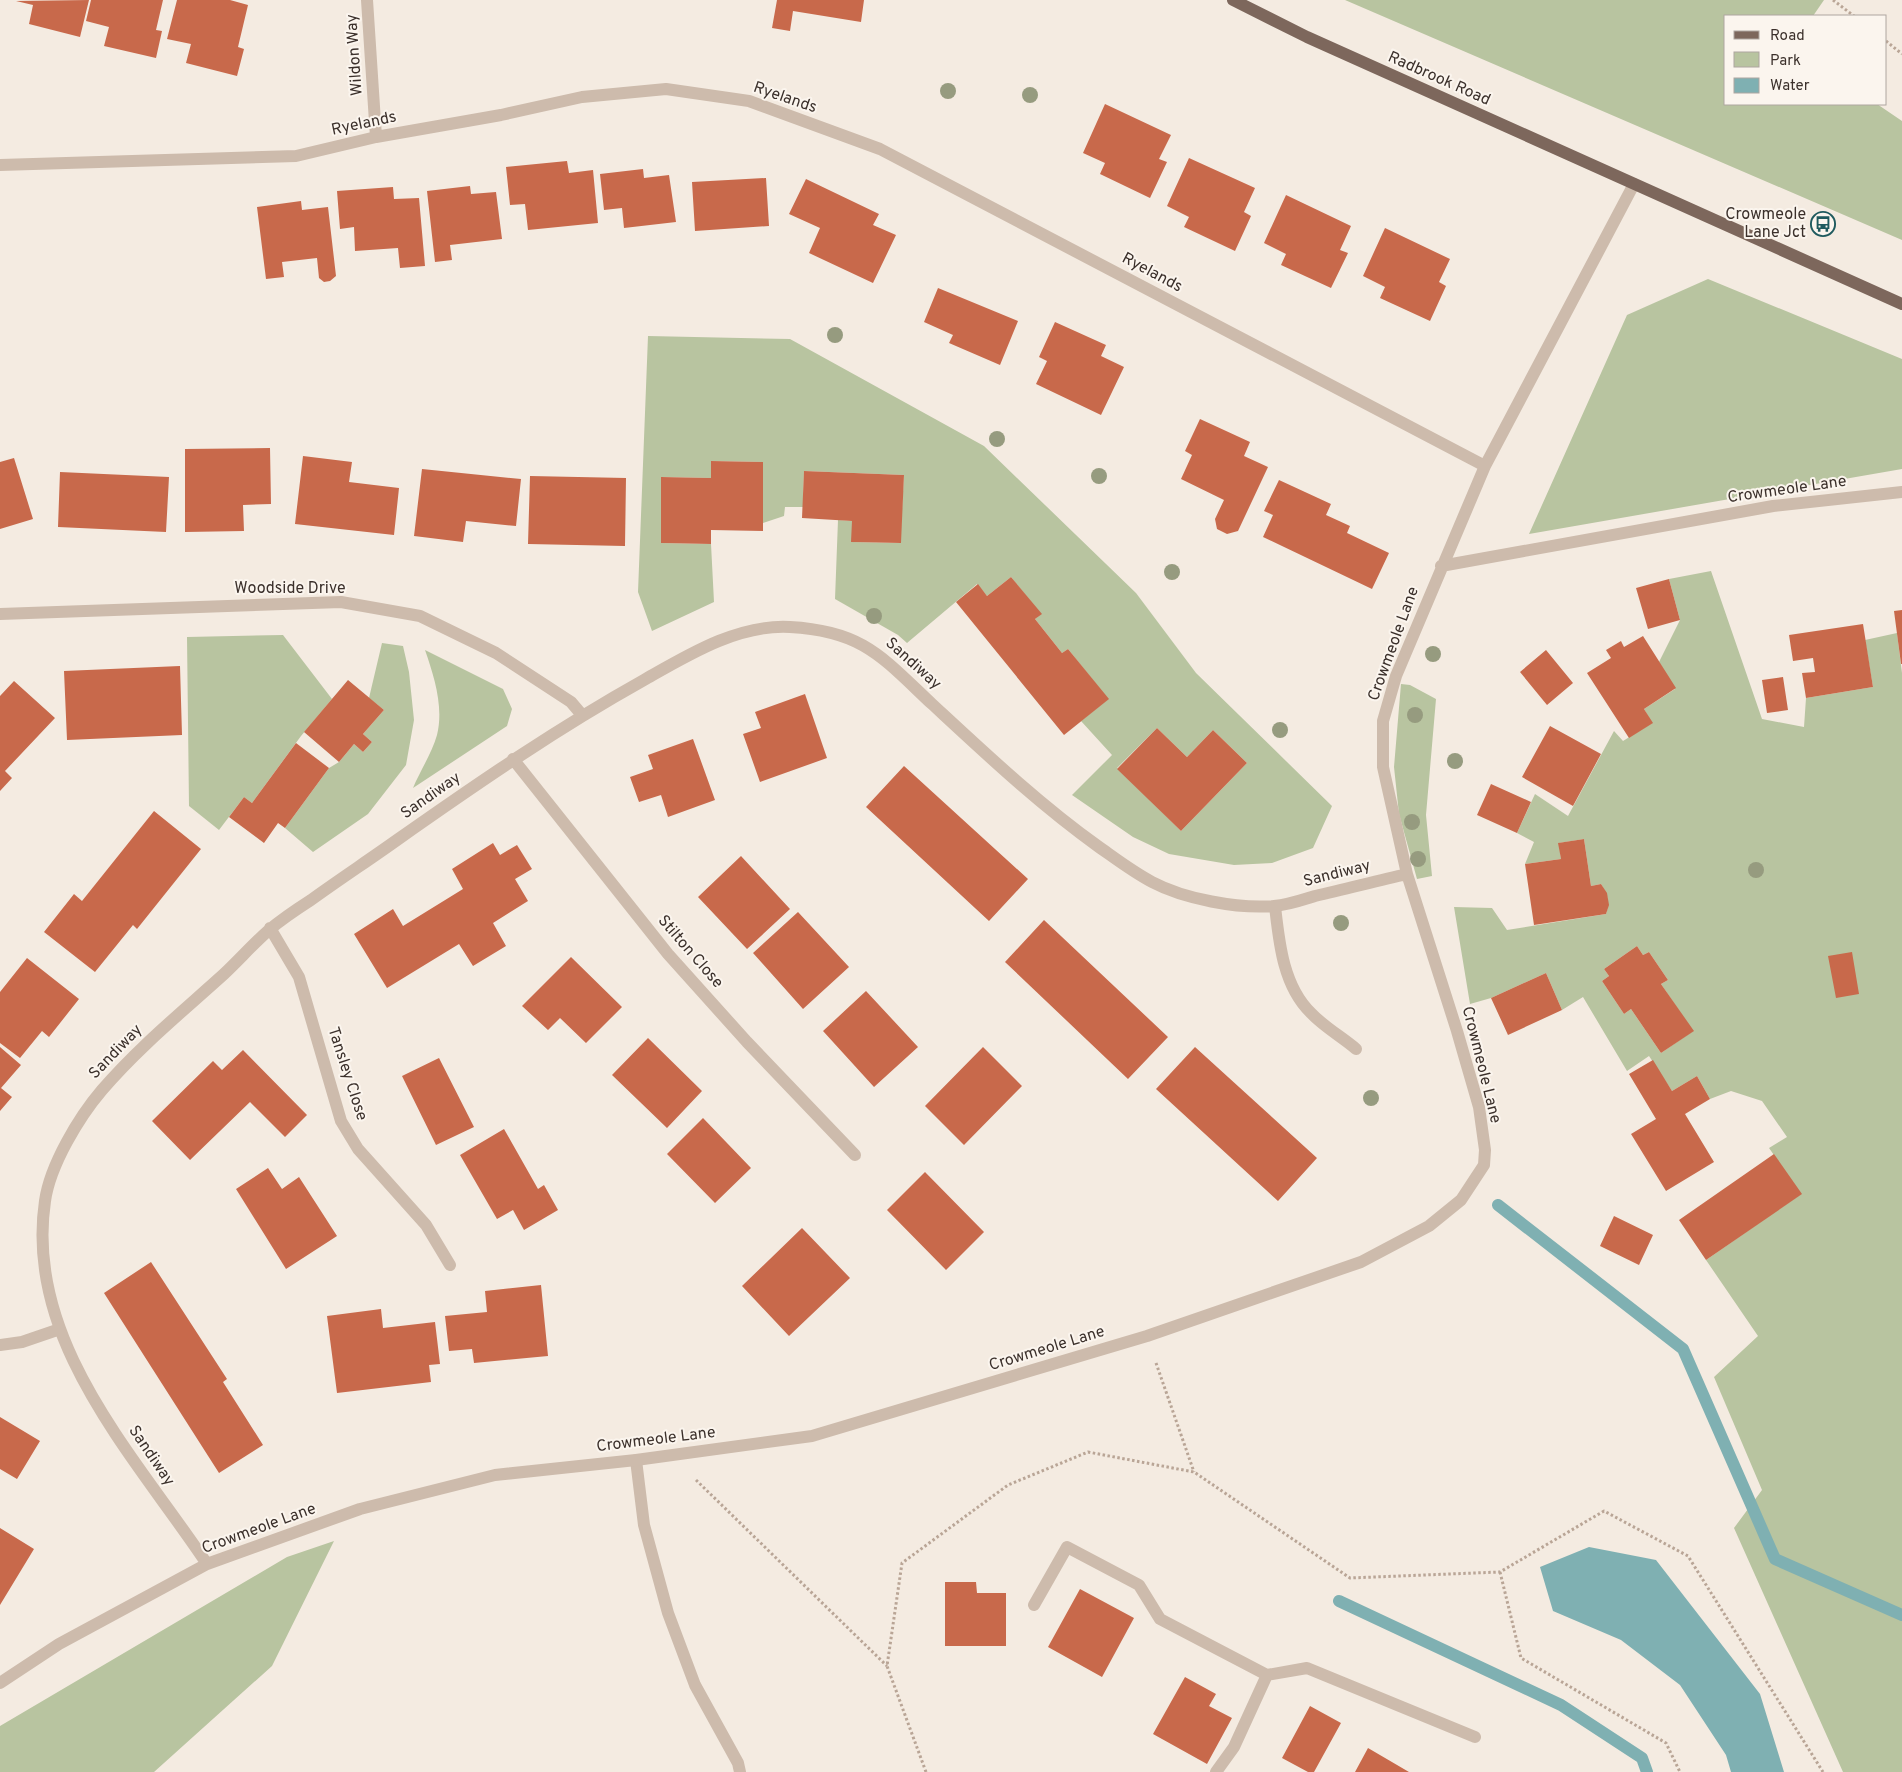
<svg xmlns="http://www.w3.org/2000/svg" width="1902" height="1772" viewBox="0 0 1902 1772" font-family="Overpass,sans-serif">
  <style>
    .green { fill: #b8c4a0; fill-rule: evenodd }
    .water { fill: #7fb0b2 }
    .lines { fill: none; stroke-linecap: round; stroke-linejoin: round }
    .stream { stroke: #7fb0b2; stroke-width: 12 }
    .building { fill: #c8694b }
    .path { stroke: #b9a596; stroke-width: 3; stroke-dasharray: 2.5 2.5; stroke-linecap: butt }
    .lane { stroke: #cdbbac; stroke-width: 12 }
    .street { stroke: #cdbbac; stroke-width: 12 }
    .primary { stroke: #7d675c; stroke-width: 12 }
    .tree { fill: #969b7f }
    .labels { text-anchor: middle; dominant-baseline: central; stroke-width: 4; stroke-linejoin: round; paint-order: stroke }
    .street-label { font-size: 16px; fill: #3b302b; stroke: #fbf5ee }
    .poi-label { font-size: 16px; fill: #3b302b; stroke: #fbf5ee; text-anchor: end }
  </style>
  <rect width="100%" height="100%" fill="#f4ebe1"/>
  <path class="green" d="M1345 0H1824L1813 16H1726V104H1877L1902 121V240Z
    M1708 279 1902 359V469L1529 534 1627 315Z
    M648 336 790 339 984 446 1136 593 1196 673 1332 806 1313 848 1272 863 1234 865 1169 854 1133 837 1072 795 1112 755 1081 721 1108 699 1068 649 1062 653 1035 619 1041 614 1011 577 987 596 977 584 907 643 898 635 835 599 838 520 852 521V542L900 543 904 475 804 471 803 507H785L784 516 763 523V462L711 461V478L662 477 661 543 711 544 714 602 652 631 638 592ZM1157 728 1187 757 1213 730 1247 763 1181 831 1117 768Z
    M1711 571 1762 719 1804 727 1806 698 1873 687 1865 640 1897 633 1902 673V1772H1843L1734 1528 1762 1490 1714 1377 1758 1336 1706 1260 1801 1194 1769 1148 1787 1137 1762 1101 1731 1091 1710 1099 1697 1076 1672 1091 1649 1056 1627 1071 1583 997 1562 1010 1546 973 1491 998 1470 1004 1454 907 1492 908 1507 930 1606 914C1610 902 1608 895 1601 884L1591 886 1584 839 1559 843 1561 859 1525 864 1534 842 1517 833 1535 794 1568 816 1614 731 1623 741 1652 723 1644 709 1675 689 1659 662 1680 620 1669 579ZM1637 946 1643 955 1649 952 1668 980 1661 984 1693 1031 1661 1053 1631 1009 1624 1014 1602 981 1609 976 1604 969Z
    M283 635 332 699 301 736 252 803 244 797 219 830 189 806 187 637Z
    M382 643 403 646 409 672 414 720 406 765 368 814 313 852 285 828 329 768 339 762 354 744 363 752 372 742 363 734 384 710 369 698Z
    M425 650 503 689 512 709 507 726 413 788C420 771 432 753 437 735 444 707 434 676 425 650Z
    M1401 684 1410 685 1436 699 1426 815 1432 876 1417 879 1399 814 1394 767Z
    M334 1541 272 1666 154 1772H0V1726L287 1557Z"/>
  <path class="water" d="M1589 1547 1656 1560 1760 1694 1784 1772H1731L1726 1755 1680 1685 1621 1640 1553 1611 1540 1567Z"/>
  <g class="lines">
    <path class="stream" d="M1498 1205 1683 1349 1775 1559 1902 1615
      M1339 1601 1561 1705 1642 1758 1647 1772"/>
  </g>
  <path class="building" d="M89 0 80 37 29 24 33 5 16 1Z
    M91 0H163L156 30 162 31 156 58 104 46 109 27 86 21Z
    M177 0H230L248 5 238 47 244 49 237 76 186 63 191 44 167 39Z
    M777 0H864L861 22 793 11 790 31 772 28Z
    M1105 104 1171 135 1159 159 1167 162 1150 198 1100 174 1105 163 1083 153Z
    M1189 158 1255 188 1244 212 1251 216 1235 251 1184 227 1189 217 1167 206Z
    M567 161 569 173 593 170 598 223 528 230 525 204 510 205 506 167Z
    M643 169 644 178 669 175 676 222 624 228 622 208 604 210 600 174Z
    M766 178 769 226 695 231 692 182Z
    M806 179 879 214 873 225 896 235 873 283 809 253 820 228 789 214Z
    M470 186 471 194 496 192 502 239 450 245 452 260 435 262 427 191Z
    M393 187 394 199 419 198 425 266 400 268 398 248 355 251 354 227 340 229 337 191Z
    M1286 195 1351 226 1340 250 1348 253 1331 288 1281 265 1286 254 1264 243Z
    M301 201 302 210 328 207 336 276 330 281 324 282 319 278 317 258 282 262 284 277 266 279 257 207Z
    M1385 228 1450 259 1439 282 1446 286 1430 321 1380 298 1385 287 1363 276Z
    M938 288 1018 321 1000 365 949 343 953 335 924 322Z
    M1055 322 1106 345 1101 356 1124 367 1101 415 1036 384 1047 361 1039 357Z
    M1200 419 1250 442 1244 456 1268 467 1238 531 1227 534 1217 529 1215 519 1224 500 1181 479 1192 455 1185 451Z
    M270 448 271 504 243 505 244 531 185 532V449Z
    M303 456 352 462 349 482 399 488 394 535 295 524Z
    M14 458 33 519 0 529V462Z
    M711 461 763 462V531L711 530V544L661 543V477L711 478Z
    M422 469 521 479 516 526 466 521 463 542 414 536Z
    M804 471 904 475 901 543 851 542 852 521 802 518Z
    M60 472 169 477 166 532 58 527Z
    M530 476 626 478 625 546 528 544Z
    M1279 480 1331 504 1326 515 1350 526 1347 533 1389 553 1372 589 1263 537 1273 515 1264 511Z
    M1011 577 1042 614 1035 619 1062 653 1068 649 1109 699 1064 735 956 602 978 584 987 596Z
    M1669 579 1680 620 1648 629 1636 588Z
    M1902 610V664H1901L1894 611Z
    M1863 624 1873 687 1806 698 1802 673 1815 672 1813 658 1793 661 1789 635Z
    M1643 636 1676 688 1644 709 1653 723 1629 738 1587 673 1611 658 1606 650 1621 641 1624 647Z
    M1546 650 1573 683 1547 705 1520 672Z
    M180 666 182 735 67 740 64 671Z
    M1783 677 1788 710 1767 713 1762 680Z
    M348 680 384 710 363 734 372 742 363 752 354 744 339 762 304 732Z
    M14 681 55 718 5 771 12 778 0 791V696Z
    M805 694 827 758 760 782 743 734 761 728 755 712Z
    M1550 726 1601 754 1573 806 1522 777Z
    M1157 728 1187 757 1213 730 1247 763 1181 831 1117 769Z
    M693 739 715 800 668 817 661 795 639 802 630 777 653 769 648 755Z
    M296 743 329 768 285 828 278 823 264 843 229 817 244 797 252 803Z
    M904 766 1028 879 989 921 866 807Z
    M1491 784 1531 802 1517 833 1477 815Z
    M154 811 201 849 137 929 133 925 95 972 44 932 74 894 82 901Z
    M1584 839 1591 886 1601 884 1607 893 1609 905 1606 914 1534 925 1525 864 1561 859 1558 843Z
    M493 843 500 855 517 845 532 869 515 879 528 901 493 923 506 946 473 966 459 944 387 988 354 934 393 909 403 926 463 889 452 869Z
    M741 856 790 909 747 949 698 897Z
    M798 912 849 967 803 1009 753 953Z
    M1044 920 1168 1037 1128 1079 1005 962Z
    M1637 946 1643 955 1649 952 1668 980 1661 984 1694 1031 1661 1053 1631 1009 1624 1014 1602 981 1609 976 1604 969Z
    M1852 952 1859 994 1836 998 1828 956Z
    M571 957 622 1007 586 1043 560 1018 548 1030 522 1006Z
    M27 958 79 999 49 1037 42 1031 20 1058 0 1043V992Z
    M1546 973 1562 1010 1508 1035 1491 998Z
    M866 991 918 1047 874 1087 823 1031Z
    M648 1038 702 1091 667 1128 612 1075Z
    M0 1047 21 1065 1 1088 12 1097 0 1111Z
    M983 1047 1022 1086 964 1145 925 1106Z
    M1195 1047 1317 1158 1278 1201 1156 1089Z
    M243 1050 307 1115 285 1137 250 1102 190 1160 152 1121 213 1061 222 1070Z
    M439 1058 474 1127 436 1145 402 1076Z
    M1653 1060 1672 1091 1697 1076 1710 1099 1685 1114 1714 1162 1666 1191 1631 1134 1656 1119 1629 1074Z
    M703 1118 751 1168 715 1203 667 1154Z
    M504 1129 538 1189 544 1185 558 1210 524 1230 513 1210 497 1219 460 1155Z
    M1774 1154 1802 1194 1706 1260 1679 1220Z
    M268 1168 282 1189 299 1177 337 1236 286 1269 236 1189Z
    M925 1172 984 1232 946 1270 887 1210Z
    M1614 1216 1653 1235 1639 1265 1600 1246Z
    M802 1228 850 1278 789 1336 742 1286Z
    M151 1262 227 1379 223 1382 263 1445 219 1473 104 1293Z
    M541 1285 548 1356 474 1363 472 1349 449 1351 445 1316 487 1312 485 1291Z
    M381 1309 383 1328 435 1322 440 1364 429 1365 431 1382 337 1393 327 1316Z
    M0 1417 40 1441 17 1479 0 1469Z
    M0 1528 34 1549 0 1605Z
    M945 1582H976L977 1593H1006V1646H945Z
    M1080 1589 1134 1618 1102 1677 1048 1647Z
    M1185 1677 1216 1694 1209 1706 1232 1718 1207 1764 1153 1734Z
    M1310 1706 1341 1723 1314 1772H1308L1282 1758Z
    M1368 1748 1409 1772H1355Z"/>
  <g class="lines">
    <path class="path" d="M1833 0 1854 16
      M1886 41 1902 54
      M1156 1363 1194 1472
      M696 1480 887 1666
      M1500 1572 1521 1658 1666 1743 1680 1772
      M926 1772 887 1666 902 1563 1008 1485 1088 1452 1194 1472 1350 1578 1500 1572 1604 1511 1688 1556 1823 1772"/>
    <path class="lane" d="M636 1460 644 1525 668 1613 695 1685 738 1763 740 1772
      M1034 1605 1067 1547 1139 1585 1160 1619 1267 1675 1307 1668 1475 1737
      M1216 1772 1234 1747 1267 1675"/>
    <path class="street" d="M367 0 376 137
      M0 165 296 156 376 137 501 115 582 97 666 89 749 101 880 149 1485 466
      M1441 566 1773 506 1902 492
      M0 614 341 602 420 616 496 653 571 702 582 715
      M513 759 668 954 747 1042 855 1155
      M1275 906C1279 942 1283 986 1311 1013 1324 1027 1342 1037 1356 1049
      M270 928 299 977 341 1121 358 1149 426 1225 450 1265
      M0 1345 22 1342 60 1329
      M207 1564C135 1456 24 1341 45 1201 50 1165 79 1117 102 1090 139 1047 182 1012 224 974 239 960 253 944 269 930 282 919 297 909 311 900 340 879 369 860 397 840 478 783 558 728 644 680 688 655 738 624 790 627 863 631 882 657 932 704 986 754 1039 804 1099 847 1116 859 1133 872 1152 882 1184 899 1238 909 1274 906 1288 905 1302 900 1315 896 1346 889 1376 881 1407 874
      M0 1683 59 1644 207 1564 360 1509 495 1475 636 1460 812 1436 1147 1336 1361 1262 1429 1226 1461 1200 1484 1165 1485 1150 1479 1107 1457 1031 1407 874 1383 767V721L1396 676 1485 466 1634 184"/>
    <path class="primary" d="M1233 0 1307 37 1902 304"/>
  </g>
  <g class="tree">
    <circle cx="948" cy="91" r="8"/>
    <circle cx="1030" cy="95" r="8"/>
    <circle cx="835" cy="335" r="8"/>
    <circle cx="997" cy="439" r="8"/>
    <circle cx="1099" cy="476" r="8"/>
    <circle cx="1172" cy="572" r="8"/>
    <circle cx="874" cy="616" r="8"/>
    <circle cx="1433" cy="654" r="8"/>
    <circle cx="1415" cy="715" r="8"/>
    <circle cx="1280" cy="730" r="8"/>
    <circle cx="1455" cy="761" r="8"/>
    <circle cx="1412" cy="822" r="8"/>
    <circle cx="1418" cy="859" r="8"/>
    <circle cx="1756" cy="870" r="8"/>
    <circle cx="1341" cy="923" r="8"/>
    <circle cx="1371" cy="1098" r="8"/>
  </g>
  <defs>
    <symbol id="bus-ring" viewBox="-11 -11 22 22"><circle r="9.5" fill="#fbf5ee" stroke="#1f5a5e" stroke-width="1.5"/><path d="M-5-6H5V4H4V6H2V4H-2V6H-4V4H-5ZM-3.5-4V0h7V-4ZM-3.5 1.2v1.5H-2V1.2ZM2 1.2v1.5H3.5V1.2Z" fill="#1f5a5e"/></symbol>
  </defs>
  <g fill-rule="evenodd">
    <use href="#bus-ring" x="1809" y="210" width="28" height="28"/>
  </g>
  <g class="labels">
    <g class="street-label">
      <text transform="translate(355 55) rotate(-94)">Wildon Way</text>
      <text transform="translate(1439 79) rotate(24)">Radbrook Road</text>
      <text transform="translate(785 98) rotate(19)">Ryelands</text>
      <text transform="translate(364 124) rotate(-12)">Ryelands</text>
      <text transform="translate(1152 273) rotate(28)">Ryelands</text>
      <text transform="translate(1787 490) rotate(-8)">Crowmeole Lane</text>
      <text x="290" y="589">Woodside Drive</text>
      <text transform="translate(1394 644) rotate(-70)">Crowmeole Lane</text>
      <text transform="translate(913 664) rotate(42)">Sandiway</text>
      <text transform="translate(431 796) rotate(-35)">Sandiway</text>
      <text transform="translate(1337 874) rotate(-14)">Sandiway</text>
      <text transform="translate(690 952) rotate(49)">Stilton Close</text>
      <text transform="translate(116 1052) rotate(-46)">Sandiway</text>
      <text transform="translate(1481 1065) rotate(76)">Crowmeole Lane</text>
      <text transform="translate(347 1074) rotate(72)">Tansley Close</text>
      <text transform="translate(1047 1349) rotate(-17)">Crowmeole Lane</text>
      <text transform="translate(656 1440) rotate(-7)">Crowmeole Lane</text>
      <text transform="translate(151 1456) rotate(56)">Sandiway</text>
      <text transform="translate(259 1529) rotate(-20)">Crowmeole Lane</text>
    </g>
    <g class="poi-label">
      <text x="1806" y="215">Crowmeole<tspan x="1806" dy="18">Lane Jct</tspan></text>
    </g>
  </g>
  <rect x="1724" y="15" width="162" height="90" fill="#fbf5ee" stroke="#aea6a0"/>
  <rect x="1734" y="31" width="25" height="8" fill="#7d675c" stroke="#aea6a0"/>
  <text x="1770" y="40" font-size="15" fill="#3b302b">Road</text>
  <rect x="1734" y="52" width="25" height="15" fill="#b8c4a0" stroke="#aea6a0"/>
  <text x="1770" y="65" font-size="15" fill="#3b302b">Park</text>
  <rect x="1734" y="78" width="25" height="15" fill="#7fb0b2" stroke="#aea6a0"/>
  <text x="1770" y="90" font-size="15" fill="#3b302b">Water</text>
</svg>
